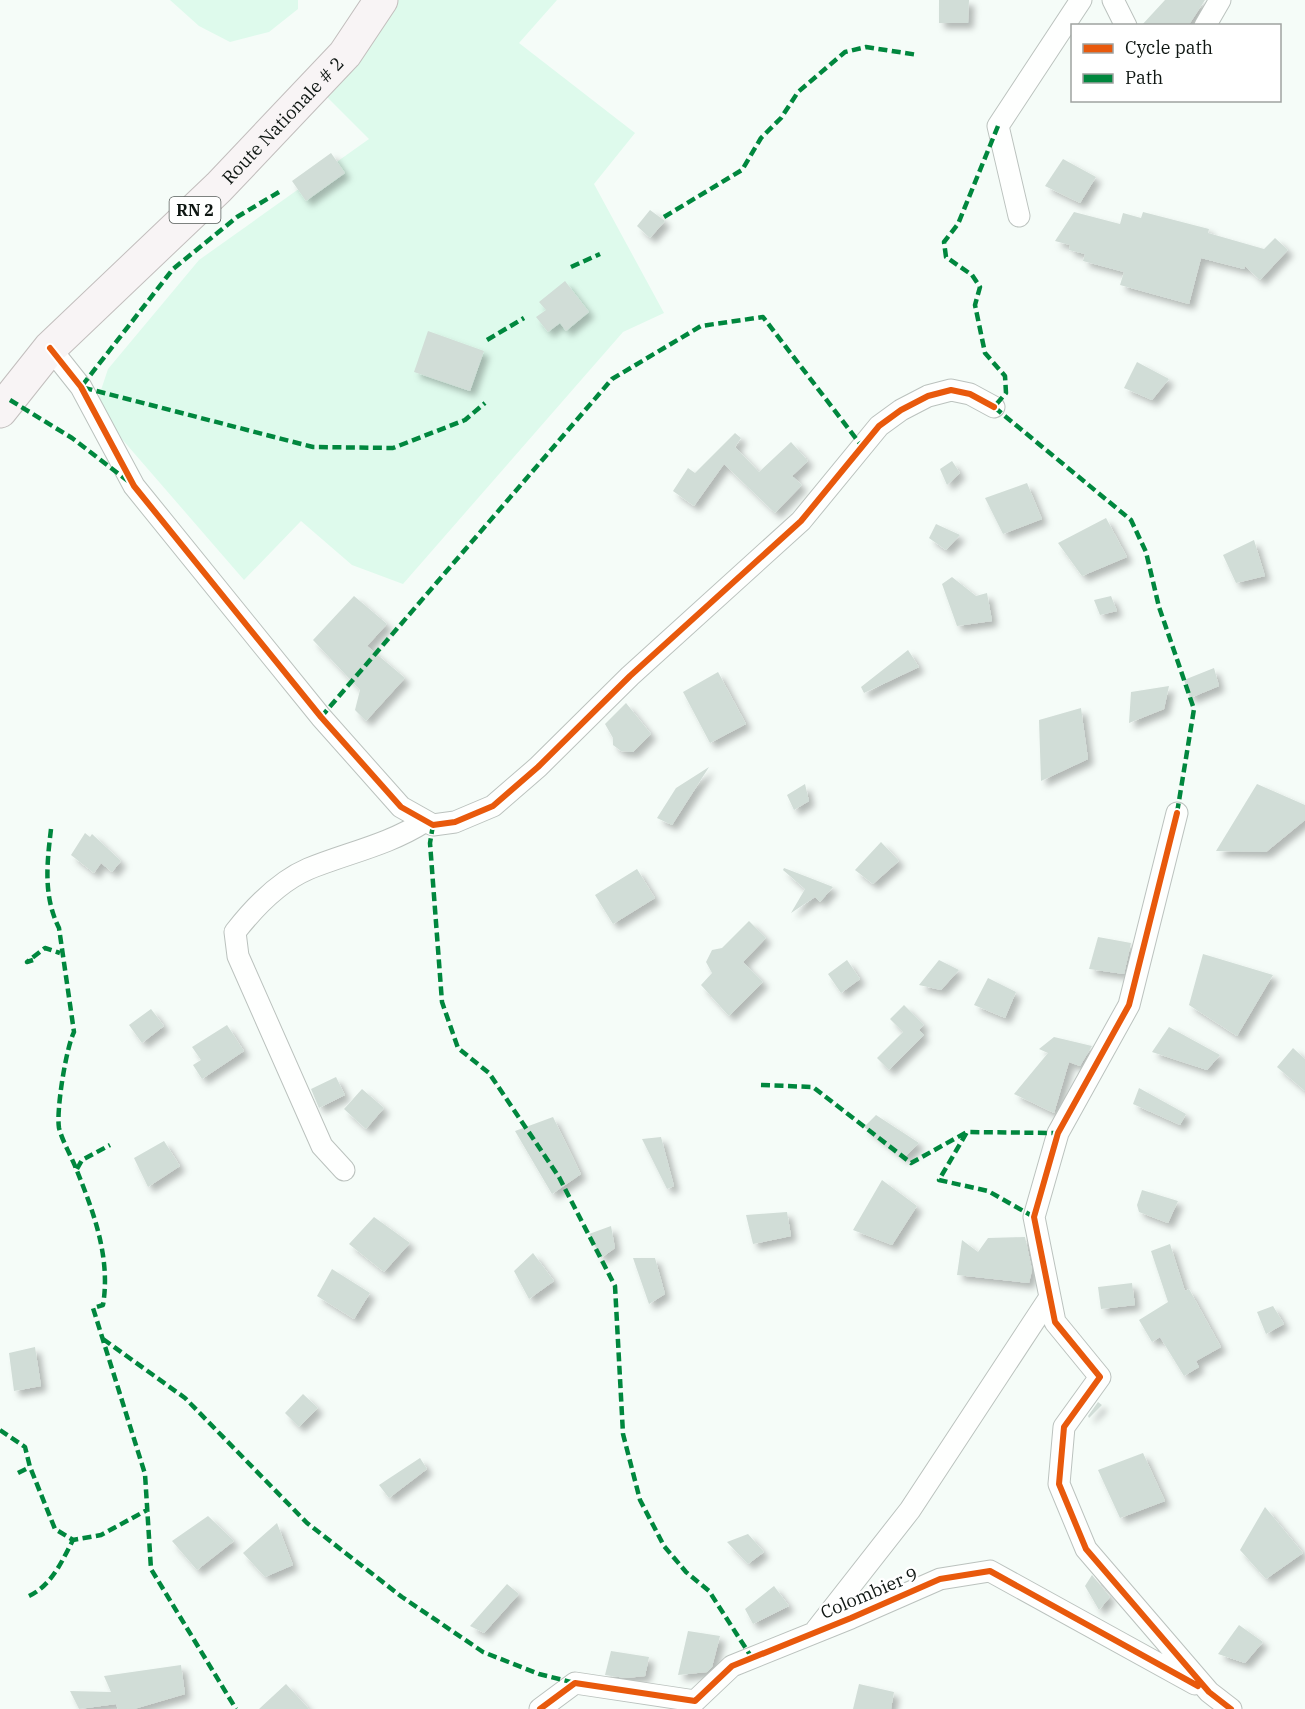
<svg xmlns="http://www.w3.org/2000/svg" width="1305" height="1709" viewBox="0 0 1305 1709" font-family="'IBM Plex Serif',serif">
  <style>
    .green { fill: #defaec }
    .building { fill: #d1ddd7; filter: url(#shadow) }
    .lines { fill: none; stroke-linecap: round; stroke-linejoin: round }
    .minor-casing { stroke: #bbc2be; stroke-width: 23 }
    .primary-casing { stroke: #c2bebd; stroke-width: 35 }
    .minor { stroke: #fefffe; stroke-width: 21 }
    .primary { stroke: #f8f4f5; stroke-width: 33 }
    .quiet { stroke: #00873e; stroke-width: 4.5; stroke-dasharray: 9 4.5; stroke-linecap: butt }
    .cycleway-casing { stroke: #fff; stroke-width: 10 }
    .cycleway { stroke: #e8590c; stroke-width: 6 }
    .labels { text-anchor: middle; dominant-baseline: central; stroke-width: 5; stroke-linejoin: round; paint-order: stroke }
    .shield { fill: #fff; stroke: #565c59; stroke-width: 1.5 }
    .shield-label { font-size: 16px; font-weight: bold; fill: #0e1612 }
    .street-label { font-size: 18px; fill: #0e1612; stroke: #fff }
  </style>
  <defs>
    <filter id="shadow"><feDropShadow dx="5.5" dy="5.5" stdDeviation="3" flood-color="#0004"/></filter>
  </defs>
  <rect width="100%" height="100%" fill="#f5fcf8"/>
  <path class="green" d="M170 0H298V9L269 32 230 42 199 26Z
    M394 0H557L519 43 635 133 594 184 664 313 623 332 403 584 352 565 301 521 244 580 95 408 108 369 199 260 369 139 325 95Z"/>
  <path class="building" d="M939 0H969L968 23H939Z
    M1165 0H1205L1188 26H1141Z
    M331 153 345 173 306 201 292 181Z
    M1063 159 1096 177 1080 203 1045 186Z
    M650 210 665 221 650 238 637 226Z
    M1074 212 1120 224 1123 213 1141 218 1143 212 1209 229 1208 233 1264 249 1275 238 1288 250 1260 280 1245 266 1244 269 1201 258 1189 304 1120 285 1124 272 1083 261 1085 254 1069 250 1070 245 1055 241Z
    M565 281 589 312 566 331 560 323 548 332 536 317 546 310 539 302Z
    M428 331 484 351 470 391 414 372Z
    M1137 362 1169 379 1152 400 1124 388Z
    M735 433 741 438 735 447 759 472 791 442 808 461 792 476 802 485 775 513 724 464 694 506 673 491 688 468 695 473Z
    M952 461 960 473 947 485 940 469Z
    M1027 483 1042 519 1003 534 985 498Z
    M1106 518 1127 557 1082 576 1058 543Z
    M936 524 960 535 946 550 929 538Z
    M1254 540 1265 576 1236 583 1223 555Z
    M952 577 976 596 987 593 992 621 957 626 942 584Z
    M354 596 387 624 367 646 405 678 366 721 355 710 360 690 313 640Z
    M1111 596 1117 611 1100 615 1094 600Z
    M908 650 919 667 864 693 861 687Z
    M1214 668 1219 686 1190 698 1184 680Z
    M718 672 746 724 710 743 683 692Z
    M1169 686 1164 709 1129 723 1131 692Z
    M626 703 651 734 633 752 621 751 613 745V738L605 724Z
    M1081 708 1088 759 1041 781 1039 720Z
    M709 767 672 825 657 818 676 788Z
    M805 784 809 801 794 810 787 795Z
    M1257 784 1305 805V820L1266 852 1216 851Z
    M85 833 90 837 92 834 121 861 112 872 101 863 94 873 71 855Z
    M881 842 899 861 873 884 855 870Z
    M784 868 810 878 833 887 820 902 815 897 791 913 805 889 783 870Z
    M637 869 655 898 613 924 595 895Z
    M749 921 766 938 743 962 763 982 729 1016 701 985 712 973 706 962 712 950 722 948Z
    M1098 937 1131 943 1124 974 1089 969Z
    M1203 954 1273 975 1237 1036 1189 1005Z
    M847 960 860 979 841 993 828 974Z
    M939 960 959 970 941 990 919 985Z
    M988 978 1016 992 1005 1018 974 1005Z
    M904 1005 924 1025 919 1030 924 1035 889 1070 877 1058 903 1032 890 1019Z
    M151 1009 164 1026 142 1043 129 1025Z
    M227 1025 244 1051 202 1079 193 1065 201 1060 192 1047Z
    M1169 1027 1220 1055 1207 1070 1152 1052Z
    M1054 1037 1092 1046 1080 1066 1069 1062 1054 1113 1014 1094 1048 1053 1039 1049Z
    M1293 1048 1305 1059V1091L1277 1067Z
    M336 1077 345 1095 319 1108 311 1089Z
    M1139 1088 1186 1114 1180 1125 1133 1104Z
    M362 1089 384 1108 366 1129 344 1109Z
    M876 1115 919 1143 904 1158 864 1127Z
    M553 1117 581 1174 552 1194 515 1131Z
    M661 1137 674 1186 667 1189 642 1139Z
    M164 1141 180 1166 148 1187 134 1158Z
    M882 1180 917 1206 892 1245 853 1230Z
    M1142 1190 1178 1201 1168 1223 1139 1212 1137 1205Z
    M787 1212 791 1236 753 1244 746 1215Z
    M374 1217 410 1243 384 1272 349 1244Z
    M611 1226 615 1248 601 1258 589 1234Z
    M1025 1237 1032 1270 1029 1283 957 1275 962 1240 978 1252 988 1238Z
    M1170 1244 1185 1291 1189 1289 1221 1347 1196 1361 1199 1367 1184 1376 1160 1337 1152 1342 1139 1320 1168 1302 1151 1251Z
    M533 1253 554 1281 529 1299 514 1271Z
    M633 1258H655L665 1294 649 1304Z
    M332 1269 370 1293 354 1319 317 1296Z
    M1132 1283 1135 1305 1101 1309 1098 1287Z
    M1273 1306 1284 1324 1266 1334 1257 1312Z
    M35 1347 41 1386 14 1391 9 1353Z
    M303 1394 318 1408 299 1427 285 1413Z
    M1098 1402 1102 1405 1089 1418 1088 1416Z
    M1143 1453 1165 1501 1120 1518 1098 1470Z
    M420 1458 427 1469 389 1498 379 1485Z
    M1265 1507 1303 1553 1266 1579 1240 1550Z
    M208 1516 234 1541 197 1570 172 1541Z
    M277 1523 293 1565 265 1577 243 1553Z
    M748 1534 764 1552 748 1564 727 1542Z
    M1092 1575 1110 1597 1099 1610 1085 1586Z
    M507 1584 519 1594 484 1633 470 1626Z
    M774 1586 789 1606 753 1624 745 1609Z
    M1239 1625 1263 1642 1245 1663 1218 1654Z
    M688 1631 720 1636 712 1667 707 1672 678 1675Z
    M611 1651 649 1657 645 1676 626 1678 605 1675Z
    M181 1665 185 1694 134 1709H118L116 1704 79 1709 70 1691 111 1692 104 1676Z
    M286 1684 309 1709H259Z
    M859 1684 894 1692 891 1709H853Z"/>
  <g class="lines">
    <defs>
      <path id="minor" d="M1113 0 1126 26
        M1205 26 1220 0
        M1019 216 998 126 1081 0
        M50 348 81 387 134 486 321 717 401 807 433 825 455 822 493 806 538 767 630 676 801 521 879 426 901 410 928 396 951 390 970 394 994 407
        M1177 813 1129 1005 1058 1133 1034 1217 1055 1322 1100 1377 1064 1427 1059 1484 1086 1549 1209 1692 1231 1709
        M344 1170 322 1146 238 956 235 932C253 909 280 881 308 869 347 853 388 845 424 822
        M816 1630 910 1510 1050 1297
        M540 1709 575 1683 695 1701 732 1666 851 1618 940 1579 990 1571 1195 1684"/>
      <g id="primary">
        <path id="s1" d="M0 411 50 348 219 187 345 54 381 0"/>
      </g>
    </defs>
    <use href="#minor" class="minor-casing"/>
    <use href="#primary" class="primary-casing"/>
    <use href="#minor" class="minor"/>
    <use href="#primary" class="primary"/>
    <path class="quiet" d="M998 126 958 224 944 242 946 257 972 275 980 287 975 305 985 353 1005 376 1006 393 994 407 1131 520 1146 552 1159 607 1194 709 1177 813
      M279 192 237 217 173 269 81 387 313 447 393 448 465 420 485 403
      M664 217 742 170 761 138 781 118 798 92 845 52 866 47 918 55
      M571 267 600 254
      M487 340 524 318
      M10 400 72 438 128 481
      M321 717 612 379 701 326 763 317 861 445
      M433 825 430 843 442 1002 458 1048 489 1073 559 1177 615 1286 623 1434 640 1500 664 1546 686 1572 709 1591 752 1658
      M51 829C47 863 43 896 59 928L74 1032C66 1048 56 1111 59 1128 62 1140 70 1154 75 1166 93 1210 111 1257 103 1305L93 1308 145 1474 151 1569 236 1709
      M33 960 27 962 45 948 60 953
      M761 1085 813 1087 911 1163 967 1132
      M77 1169 82 1160 110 1145
      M1034 1217 988 1191 939 1180 967 1132 1058 1133
      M103 1339 185 1398 307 1523 402 1597 483 1652 539 1674 575 1683
      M0 1430 25 1447 30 1467 55 1529 73 1540 101 1535 147 1510
      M18 1473 30 1467
      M29 1596C52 1585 62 1561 73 1540"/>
    <defs>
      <path id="cycleway" d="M50 348 81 387 134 486 321 717 401 807 433 825 455 822 493 806 538 767 630 676 801 521 879 426 901 410 928 396 951 390 970 394 994 407
        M1177 813 1129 1005 1058 1133 1034 1217 1055 1322 1100 1377 1064 1427 1059 1484 1086 1549 1209 1692 1231 1709
        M540 1709 575 1683 695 1701 732 1666 851 1618 940 1579 990 1571 1198 1686"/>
    </defs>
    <use href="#cycleway" class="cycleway-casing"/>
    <use href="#cycleway" class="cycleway"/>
  </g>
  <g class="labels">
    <rect class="shield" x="169.5" y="197" width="51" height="26" rx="4.5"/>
    <g class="shield-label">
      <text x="195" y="210">RN 2</text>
    </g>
    <g class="street-label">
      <text stroke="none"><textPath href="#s1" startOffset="406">Route Nationale # 2</textPath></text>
      <text transform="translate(869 1593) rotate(-23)">Colombier 9</text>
    </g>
  </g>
  <rect x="1071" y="24" width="210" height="78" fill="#ffffff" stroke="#9fa2a0" stroke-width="1.5"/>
  <rect x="1083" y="44" width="30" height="9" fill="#e8590c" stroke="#9fa2a0" stroke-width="1.5"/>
  <text x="1125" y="54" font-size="18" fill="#0e1612">Cycle path</text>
  <rect x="1083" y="74" width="30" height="9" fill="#00873e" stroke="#9fa2a0" stroke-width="1.5"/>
  <text x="1125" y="84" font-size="18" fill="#0e1612">Path</text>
</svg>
